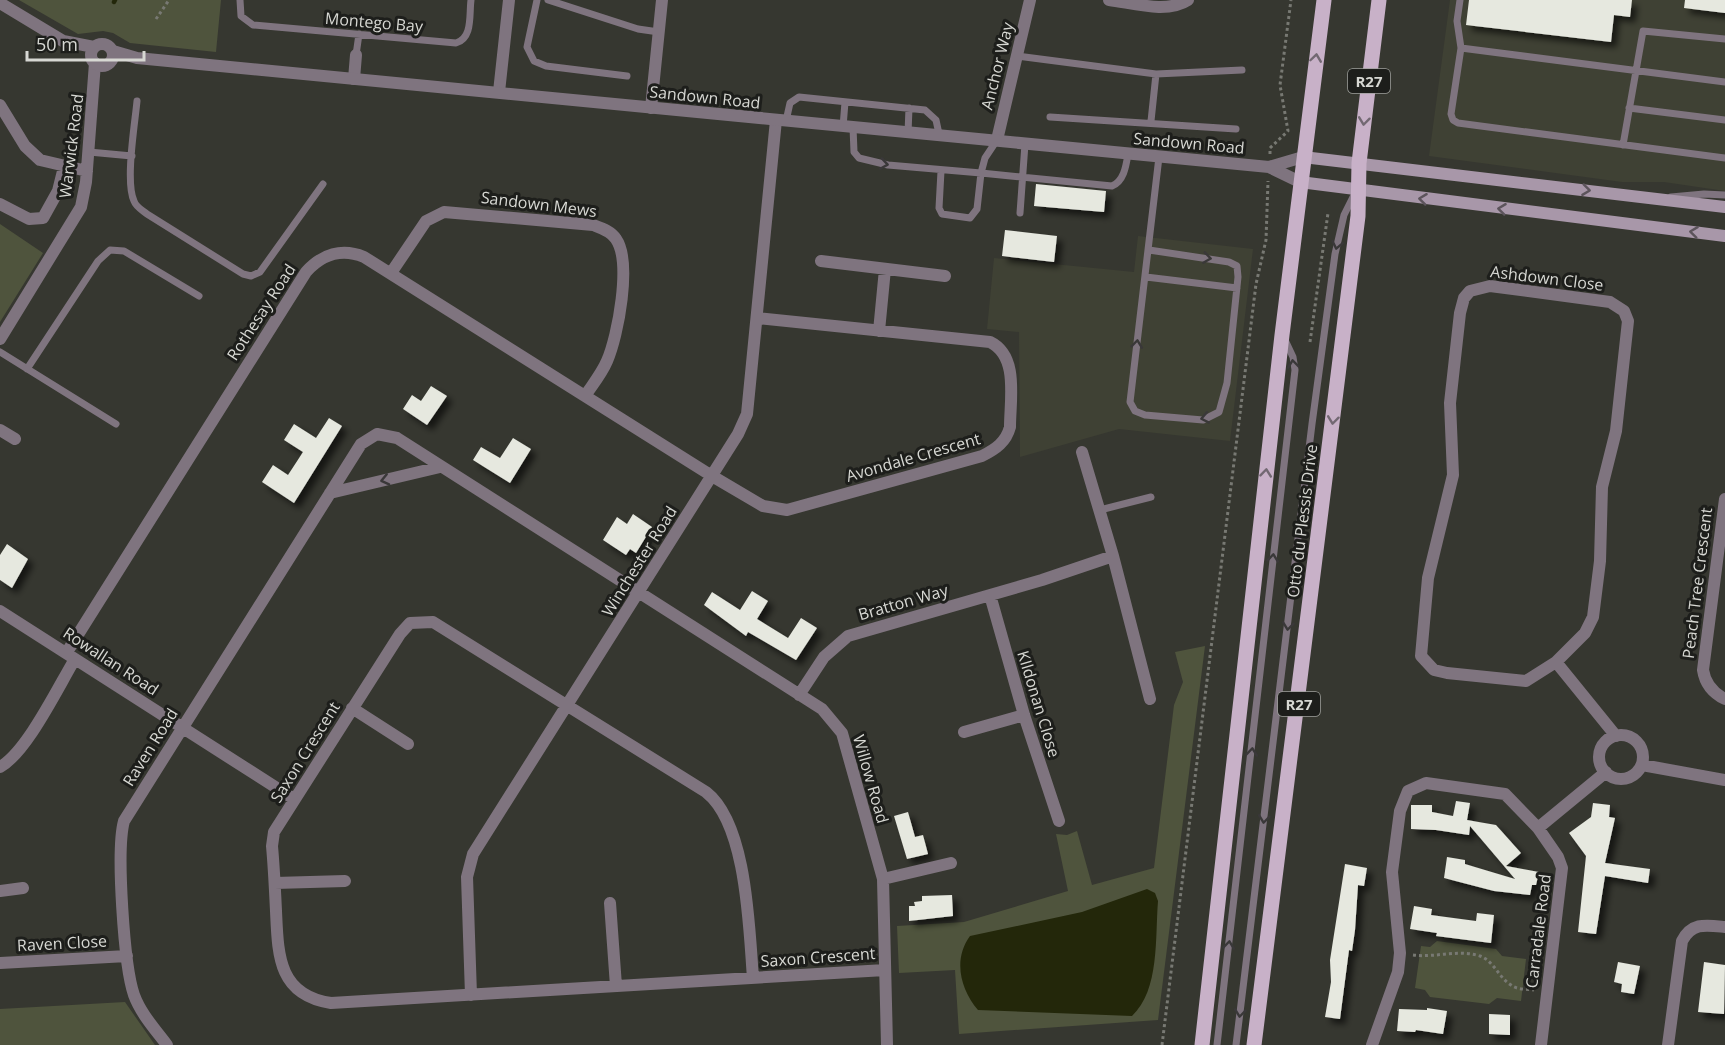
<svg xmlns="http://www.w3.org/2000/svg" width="1725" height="1045" viewBox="0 0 1725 1045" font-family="'Open Sans',sans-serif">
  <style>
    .built { fill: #3f4134 }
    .green { fill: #4f543d }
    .water { fill: #23270a }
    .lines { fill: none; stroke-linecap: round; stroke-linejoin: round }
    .stream { stroke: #23270a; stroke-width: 4.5 }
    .building { fill: #e6e8df; filter: url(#shadow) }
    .path { stroke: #787973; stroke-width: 3; stroke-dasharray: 3 3; stroke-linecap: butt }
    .service { stroke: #7f747f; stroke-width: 7 }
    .minor { stroke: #7f747f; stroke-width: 12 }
    .tertiary { stroke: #7f747f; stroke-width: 12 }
    .secondary { stroke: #a897a9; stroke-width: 12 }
    .primary { stroke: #c8b1c8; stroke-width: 15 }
    .oneway { stroke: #726872 }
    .oneway2 { stroke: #3a3839 }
    .oneway3 { stroke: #5c545b }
    .labels { text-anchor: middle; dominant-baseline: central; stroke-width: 6; stroke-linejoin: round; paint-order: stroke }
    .shield { fill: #1d1e1b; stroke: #9fa09c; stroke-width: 1.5 }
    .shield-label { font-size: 15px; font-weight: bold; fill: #d7d8d3 }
    .street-label { font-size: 16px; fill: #d7d8d3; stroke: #1d1e1b }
  </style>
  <defs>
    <filter id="shadow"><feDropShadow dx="5.5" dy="5.5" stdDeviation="3" flood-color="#0009"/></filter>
  </defs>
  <rect width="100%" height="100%" fill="#363730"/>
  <path class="built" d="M1450 0H1725V191L1664 182H1622L1429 156Z
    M1138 236 1253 249 1230 441 1119 429 1020 457 1019 332 987 329 994 258 1134 272Z"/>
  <path class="green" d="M19 0H221L216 52 130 43 113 33 103 31 78 34Z
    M0 224 43 253 0 322Z
    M1205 646 1158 1020 959 1034 955 970 899 973 897 926 964 922 1068 891 1056 834 1067 835 1077 831 1092 885 1154 868 1174 705 1183 682 1175 652Z
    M1437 941 1496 949 1502 956 1526 959 1521 1001 1497 998 1489 1004 1430 997 1425 990 1415 988 1421 946 1430 947Z
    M125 1002 155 1045H0V1009Z"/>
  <path class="water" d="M1147 889 1155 893 1158 901C1155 937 1160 990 1132 1016L978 1010C960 989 953 959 970 936L1082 912Z"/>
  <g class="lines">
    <path class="stream" d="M114 2 115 0"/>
  </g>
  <path class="building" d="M1469 0H1632L1630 17 1614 15 1611 42 1466 25Z
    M1685 0H1725V13L1684 8Z
    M1036 184 1106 191 1104 212 1034 206Z
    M1005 230 1057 236 1054 262 1002 256Z
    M431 386 447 396 427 425 403 409 412 395 421 401Z
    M329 418 342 426 294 503 262 482 273 465 288 475 303 452 284 440 294 424 316 438Z
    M513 438 531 449 510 483 473 460 481 447 500 458Z
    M633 514 652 527 636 553 630 549 626 555 603 540 617 517 627 524Z
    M7 544 28 559 12 588 0 580V555Z
    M752 591 768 601 757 619 788 638 801 618 817 628 796 660 748 632 746 636 704 605 712 592 740 610Z
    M1456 801 1470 803 1467 820 1496 825 1521 853 1506 866 1539 872 1536 885H1532L1530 895 1494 891 1444 878 1447 857 1465 860V864L1515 879 1470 826 1469 835 1436 830 1411 829V805H1432V812L1453 816Z
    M1593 803 1610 805 1609 817 1615 818 1605 863 1650 869 1648 883 1605 876 1596 934 1578 932 1586 856 1569 833 1591 817Z
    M908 812 915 837 923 835 928 854 907 859 894 816Z
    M1345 864 1367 868 1364 886 1358 885 1355 930 1352 951 1349 950 1340 1019 1325 1017 1331 982 1330 960Z
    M952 895 953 916 909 921V906H915L914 902 922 901V896Z
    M1414 906 1432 909 1431 915 1476 921 1477 913 1494 915 1491 943 1436 936 1437 933 1410 929Z
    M1618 962 1640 966 1634 994 1621 992 1622 984 1614 982Z
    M1704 962 1725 965 1724 1014 1698 1012Z
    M1427 1008 1447 1011 1443 1034 1416 1030 1415 1032 1397 1031 1399 1009 1427 1010Z
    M1489 1014 1510 1015V1035L1489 1034Z"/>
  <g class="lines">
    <path class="path" d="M156 19 169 0
      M1270 154V148L1288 131 1280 85 1291 0
      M1310 342 1328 213
      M1413 955C1435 958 1458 949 1480 956 1494 961 1499 978 1511 985 1517 990 1527 989 1534 990
      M1162 1045 1256 284 1266 240 1268 181"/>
    <path class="service" d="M240 0 241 16 253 25 456 43C473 38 469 15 471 0
      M537 0 527 47 534 61 546 66 627 76
      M548 0 638 29 659 32
      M1460 0 1457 21 1461 48
      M356 55 359 34
      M1017 56 1156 74 1242 70
      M1725 82 1461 48 1451 114 1453 120 1458 123 1725 158
      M137 101C135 123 125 182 134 201 136 207 142 210 147 214L243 274 251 276 260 272 323 184
      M1629 108 1725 120
      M1050 117 1236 129
      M786 121 790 103 799 97 925 110 936 120 939 134
      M1151 121 1156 74
      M843 127 845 102
      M853 127 854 152 859 158 888 165 981 173 985 158 997 140
      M908 133 909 108
      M1623 145 1643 31 1725 39
      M89 152 132 156
      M941 171 939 208 942 214 970 218 977 209 981 173 1112 186C1124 181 1126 166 1128 154
      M1671 197 1704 194 1725 195
      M1020 213 1025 144
      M1149 250 1229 262 1237 266 1238 277 1227 383 1219 412 1203 420 1145 415 1135 411 1130 402 1159 157
      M1146 277 1237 288
      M0 352 116 424
      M27 369 98 261 110 250 124 251 199 296
      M1100 510 1151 497
      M1217 1045 1295 370 1293 357 1285 340
      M1236 1045 1312 424 1335 254 1344 215 1354 195"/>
    <path class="minor" d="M1109 0C1133 3 1167 14 1188 0
      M354 79 356 55
      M499 92 509 0
      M0 105 25 146 40 160 87 171
      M651 108 662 0
      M997 140 1030 0
      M0 204 29 219 43 218 58 191 64 167
      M821 261 945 276
      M391 273 426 221 444 212 593 225C601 228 611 231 616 239 632 262 618 336 607 361 602 373 593 384 585 396
      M1490 286 1610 302 1624 311 1628 321 1616 431 1602 487 1600 561 1593 617 1585 633 1556 662 1526 681 1447 673 1434 670 1421 656 1428 578 1453 475 1450 403 1460 313 1464 298 1470 291Z
      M879 331 885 269
      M0 339 81 207 86 182 95 63
      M0 430 15 439
      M1082 452 1113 556 1150 699
      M330 493 440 467
      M1725 499 1703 670C1705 683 1713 693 1725 699
      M990 595 1024 715 1059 821
      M0 611 294 799
      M67 652 306 272C322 254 342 248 364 257L712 476 763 506 787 510 982 456C996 449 1006 442 1010 427 1010 399 1019 356 990 342L757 318
      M1556 662 1616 736
      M799 695 824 657 848 636 1042 580 1113 556
      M352 708 408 744
      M964 732 1024 715
      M1599 757a22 22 0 1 1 44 0a22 22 0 1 1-44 0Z
      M1642 765 1725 780
      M0 767C27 752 58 687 75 659
      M1538 828 1606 772
      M883 879 951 863
      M275 883 345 881
      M0 891 23 888
      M610 903 616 986
      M0 963 127 956
      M753 978C749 928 747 824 706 792L433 622 410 623 400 634 274 832 272 846C274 868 275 890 276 911 278 955 278 995 331 1003L885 970
      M471 995 467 877 473 854 738 434 747 414 776 120
      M167 1045C155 1029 141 1014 134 995 124 966 116 850 124 821L361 444 377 434 397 438 822 709 842 733 883 879 887 1045
      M1372 1045 1398 972 1400 953 1392 872 1400 811 1408 791 1426 783 1505 794 1538 828 1558 857 1562 868 1541 1045
      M1668 1045 1682 941C1692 922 1706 925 1725 927"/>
    <path class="tertiary" d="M0 3 63 41 94 47
      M91 55a11 11 0 1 1 22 0a11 11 0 1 1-22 0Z
      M113 51 137 58 1269 167 1303 157
      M1269 167 1300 182"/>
    <path class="secondary" d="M1303 157 1725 207
      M1300 182 1725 236"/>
    <path class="primary" d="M1202 1045 1282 335 1324 0
      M1254 1045 1358 216 1359 163 1379 0"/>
  </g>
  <defs><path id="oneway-chevron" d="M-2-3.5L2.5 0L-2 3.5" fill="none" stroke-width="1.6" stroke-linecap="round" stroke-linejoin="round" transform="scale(1.5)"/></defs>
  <g class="oneway">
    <use href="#oneway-chevron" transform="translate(1316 58) rotate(-82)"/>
    <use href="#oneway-chevron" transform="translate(1364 121) rotate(97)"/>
    <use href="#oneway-chevron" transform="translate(1333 420) rotate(97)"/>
    <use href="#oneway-chevron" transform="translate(1266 473) rotate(-84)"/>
  </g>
  <g class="oneway2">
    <use href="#oneway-chevron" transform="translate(884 164) rotate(9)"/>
    <use href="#oneway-chevron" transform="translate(1337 245) rotate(102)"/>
    <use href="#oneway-chevron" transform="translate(1207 258) rotate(8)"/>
    <use href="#oneway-chevron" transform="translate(1137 344) rotate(-83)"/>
    <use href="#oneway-chevron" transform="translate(1293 364) rotate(-97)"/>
    <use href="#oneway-chevron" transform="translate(1205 418) rotate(169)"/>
    <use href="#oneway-chevron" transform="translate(385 480) rotate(167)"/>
    <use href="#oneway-chevron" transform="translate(1273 558) rotate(-84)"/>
    <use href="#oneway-chevron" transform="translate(1288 626) rotate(97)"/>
    <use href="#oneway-chevron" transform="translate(1252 752) rotate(-84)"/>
    <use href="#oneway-chevron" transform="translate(1264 819) rotate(97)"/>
    <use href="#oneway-chevron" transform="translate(1229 945) rotate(-83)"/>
    <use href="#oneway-chevron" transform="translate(1240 1013) rotate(97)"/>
  </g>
  <g class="oneway3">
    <use href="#oneway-chevron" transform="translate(1586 190) rotate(7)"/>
    <use href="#oneway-chevron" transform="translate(1423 199) rotate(-173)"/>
    <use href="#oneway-chevron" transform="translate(1502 209) rotate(-173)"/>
    <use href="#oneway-chevron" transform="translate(1694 232) rotate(-173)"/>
  </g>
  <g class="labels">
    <g class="shield">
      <rect x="1348" y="69" width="42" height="24" rx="4.5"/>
      <rect x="1278" y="692" width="42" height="24" rx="4.5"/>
    </g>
    <g class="shield-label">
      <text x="1369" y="81">R27</text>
      <text x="1299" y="704">R27</text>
    </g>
    <g class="street-label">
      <text transform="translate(374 22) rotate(5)">Montego Bay</text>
      <text transform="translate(997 66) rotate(-76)">Anchor Way</text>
      <text transform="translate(705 97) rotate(6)">Sandown Road</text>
      <text transform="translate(1189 143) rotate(5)">Sandown Road</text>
      <text transform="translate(71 146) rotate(-83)">Warwick Road</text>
      <text transform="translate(539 204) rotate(7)">Sandown Mews</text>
      <text transform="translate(1547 278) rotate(7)">Ashdown Close</text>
      <text transform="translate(261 312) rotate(-57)">Rothesay Road</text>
      <text transform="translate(913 457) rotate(-16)">Avondale Crescent</text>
      <text transform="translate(1302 521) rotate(-83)">Otto du Plessis Drive</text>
      <text transform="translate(639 561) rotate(-58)">Winchester Road</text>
      <text transform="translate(1697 583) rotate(-83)">Peach Tree Crescent</text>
      <text transform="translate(903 602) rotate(-16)">Bratton Way</text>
      <text transform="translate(111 661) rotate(33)">Rowallan Road</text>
      <text transform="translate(1039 704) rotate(73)">KIldonan Close</text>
      <text transform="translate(150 747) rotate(-58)">Raven Road</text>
      <text transform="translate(305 752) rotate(-58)">Saxon Crescent</text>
      <text transform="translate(871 779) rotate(74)">Willow Road</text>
      <text transform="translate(1538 931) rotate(-83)">Carradale Road</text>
      <text transform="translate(62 943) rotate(-3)">Raven Close</text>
      <text transform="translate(818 957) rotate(-4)">Saxon Crescent</text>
    </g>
  </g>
  <path d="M27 51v9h117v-9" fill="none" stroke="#d7d8d3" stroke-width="3"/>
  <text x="36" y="51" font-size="18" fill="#d7d8d3" stroke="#1d1e1b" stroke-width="4.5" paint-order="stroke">50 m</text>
</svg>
